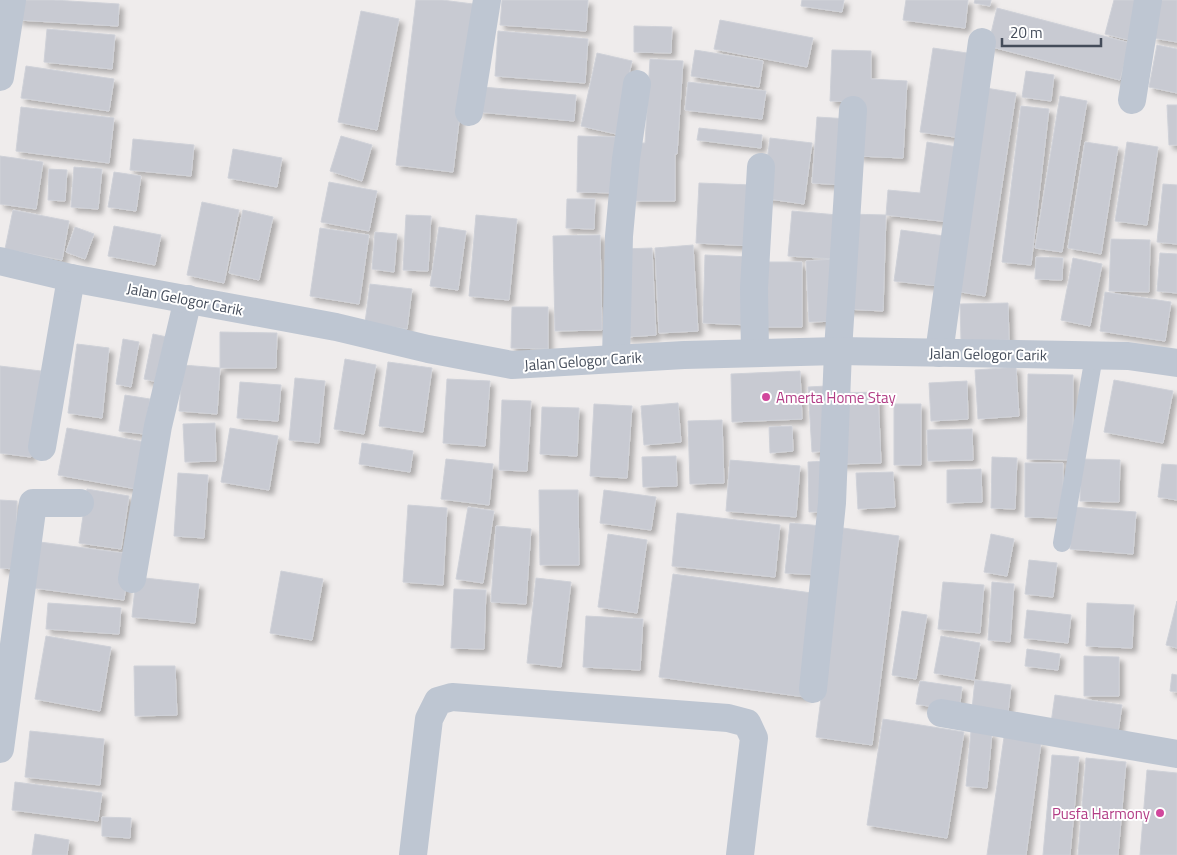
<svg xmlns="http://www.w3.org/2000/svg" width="1177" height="855" viewBox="0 0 1177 855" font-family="'Titillium Web',sans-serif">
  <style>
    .building { fill: #c8cad2; stroke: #cfd1d8; filter: url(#shadow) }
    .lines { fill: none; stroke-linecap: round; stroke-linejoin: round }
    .service { stroke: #bec6d2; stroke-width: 18 }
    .minor { stroke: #bec6d2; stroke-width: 28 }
    .tertiary { stroke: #bec6d2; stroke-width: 28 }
    .hotel-dot { fill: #d1479c; stroke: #fff; stroke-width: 2 }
    .labels { text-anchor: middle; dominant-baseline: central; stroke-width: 4; stroke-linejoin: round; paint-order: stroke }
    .street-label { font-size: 15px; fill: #444c5a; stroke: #fff }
    .hotel-label { font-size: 15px; fill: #b23c85; stroke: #fff; text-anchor: start }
  </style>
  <defs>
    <filter id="shadow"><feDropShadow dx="4.5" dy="4.5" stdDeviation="2.5" flood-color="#0004"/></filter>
  </defs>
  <rect width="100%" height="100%" fill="#efecec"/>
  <path class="building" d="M19 0H53L119 4 118 26 18 20Z
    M416 0H442L473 4 453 172 396 165Z
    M502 0H588L586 31 500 25Z
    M802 0H844L842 12 801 6Z
    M906 0H968L965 28 903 20Z
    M975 0H991L990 6 974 3Z
    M1114 0H1140L1129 40 1105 34Z
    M1161 0H1177V42L1153 38Z
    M997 8 1130 43 1120 80 988 46Z
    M361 11 399 19 377 130 338 122Z
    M720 20 813 38 807 67 714 49Z
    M634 26 672 27 671 53 634 52Z
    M47 29 115 35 112 69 44 62Z
    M498 31 588 39 585 83 495 76Z
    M1157 45 1177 49V93L1149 87Z
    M933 48 974 54 961 138 920 132Z
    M695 50 763 61 759 87 691 76Z
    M832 50 871 51V79L907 81 903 158 858 156 861 102 830 101Z
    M597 53 632 61 616 134 581 126Z
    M650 59 683 61 677 154H675V201H633L635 143H645Z
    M26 66 114 79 109 111 21 98Z
    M1026 71 1054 75 1051 101 1022 97Z
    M688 82 766 91 762 119 685 110Z
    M482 87 576 95 574 121 479 112Z
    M986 88 1016 93 985 296 955 291Z
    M1060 96 1087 101 1062 252 1035 248Z
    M1167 105H1177V145H1169Z
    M1021 106 1049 109 1031 265 1002 262Z
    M21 107 114 118 109 163 16 151Z
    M817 117 849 119 845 185 812 183Z
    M699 128 762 135 761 148 697 140Z
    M341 136 372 145 362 181 330 171Z
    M578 136 619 137 617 193 577 192Z
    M770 138 812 143 804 204 762 198Z
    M133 139 194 145 191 176 130 170Z
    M927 142 957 147 950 222 886 215 888 190 920 193Z
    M1085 142 1118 147 1101 254 1068 248Z
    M1127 142 1158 147 1147 225 1115 221Z
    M233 149 282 158 277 187 228 178Z
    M0 156 43 162 36 209 0 204Z
    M74 167 102 169 98 209 71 207Z
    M49 169 67 170 65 201 48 200Z
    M114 172 141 176 136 211 108 207Z
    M329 182 377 191 369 231 321 222Z
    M699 183 752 185V246L696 243Z
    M1163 184 1177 185V244L1157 242Z
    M567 199H595L594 229 566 228Z
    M202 202 239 210 224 283 187 275Z
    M13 210 69 221 62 260 5 249Z
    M243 210 273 217 259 280 229 273Z
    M792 211 838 215 835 259 788 256Z
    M848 214 886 215 883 311 845 309Z
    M406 215 431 216 428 271 403 270Z
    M476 215 517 219 509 300 469 296Z
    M114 226 161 235 155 265 108 256Z
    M75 227 94 234 85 259 66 252Z
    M439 227 466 231 458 290 430 286Z
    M320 228 369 235 359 304 310 296Z
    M901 230 944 236 938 286 894 281Z
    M375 232 397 234 394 272 372 269Z
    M600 235 602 330 555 331 553 236Z
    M1111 239 1150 240 1149 292 1109 291Z
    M693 245 698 331 659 333 655 248Z
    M652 248 656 335 626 337 621 249Z
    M1160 253 1177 254V293L1157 291Z
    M705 255 752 257 750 325 703 323Z
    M1036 257 1063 258 1062 280 1035 279Z
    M1073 258 1102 264 1090 326 1061 320Z
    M835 259 838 321 809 322 806 261Z
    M757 262H802V327H757Z
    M370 284 412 289 407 329 365 323Z
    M1105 292 1171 302 1165 341 1100 331Z
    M1008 303 1009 340 961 341 960 304Z
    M512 307H548V349L511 348Z
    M220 332 277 333 276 368H220Z
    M153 334 176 339 167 384 144 379Z
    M123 339 139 342 131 387 116 384Z
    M77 344 109 348 102 418 68 413Z
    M345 359 376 365 364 434 334 429Z
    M388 362 432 368 423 432 379 426Z
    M183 365 220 368 217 414 179 411Z
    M0 366 41 371 31 457 0 453Z
    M1016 367 1019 416 978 419 975 370Z
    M800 371 802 419 732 422 731 374Z
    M1028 374 1073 375V460L1027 459Z
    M295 378 325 381 319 443 289 440Z
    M447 379 490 381 485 446 443 443Z
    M1114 380 1173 391 1163 443 1104 432Z
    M967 381 968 419 931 421 929 383Z
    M240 382 281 385 278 421 237 418Z
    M826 386 829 451 812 452 808 387Z
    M878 392 881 463 839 464 837 393Z
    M125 395 150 399 144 434 119 431Z
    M502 400 531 401 527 471 499 470Z
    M678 403 681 442 644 445 641 406Z
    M594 404 632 406 627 478 590 476Z
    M894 404H921V465H894Z
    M542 407 579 408 577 456 540 454Z
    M722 420 724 483 690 484 688 421Z
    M215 423 216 461 185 462 183 424Z
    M792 426 793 451 770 453 769 427Z
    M67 428 150 443 142 490 58 475Z
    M230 428 278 436 269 490 221 482Z
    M972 429 973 460 928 461 927 430Z
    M362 443 413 451 410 472 359 464Z
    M676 456 677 486 643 487 642 457Z
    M992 457 1017 458 1015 509 991 508Z
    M446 459 493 464 489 505 441 499Z
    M1081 459 1120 460 1119 502 1080 501Z
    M730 460 800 466 796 517 726 511Z
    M828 461 829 512H809L808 462Z
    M1025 463H1063V518L1025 517Z
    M1162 464 1177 465V500L1158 497Z
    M981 469 982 502 947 503V470Z
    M893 472 895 507 858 509 856 473Z
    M178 473 208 475 204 538 174 536Z
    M87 489 129 496 121 549 79 543Z
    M539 490H578L579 565H540Z
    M604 490 656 497 651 530 600 523Z
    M0 500 17 501 15 569 0 568Z
    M408 505 447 508 443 585 403 582Z
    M468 507 494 511 483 583 456 579Z
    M1073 507 1136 512 1133 554 1070 549Z
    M677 513 780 525 775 577 672 566Z
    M790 523 822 526 818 575 785 573Z
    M496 526 531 529 526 604 491 602Z
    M843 528 899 536 872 745 816 737Z
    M608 534 647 540 637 613 598 607Z
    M991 534 1014 539 1007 576 984 572Z
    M40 542 130 554 124 600 34 588Z
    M1029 560 1057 563 1053 597 1025 594Z
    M281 571 323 579 312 640 270 633Z
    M673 574 819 594 805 697 659 677Z
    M136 577 199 584 195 623 132 617Z
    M536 578 571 582 561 667 527 663Z
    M943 582 984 585 980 633 938 629Z
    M992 582 1014 584 1010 642 988 640Z
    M454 589 486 590 484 649 451 648Z
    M1177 601V648L1166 645Z
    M48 603 121 608 119 634 46 629Z
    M1087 603 1134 605 1132 648 1086 646Z
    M1027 610 1071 615 1068 643 1024 638Z
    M902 611 927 615 916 679 892 675Z
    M586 616 643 619 640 670 583 667Z
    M46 636 111 647 100 711 35 699Z
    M941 636 980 643 974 680 934 673Z
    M1027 649 1060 654 1058 670 1025 666Z
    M1084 656 1119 657V696H1084Z
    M134 666H175L177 715 135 716Z
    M1172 674 1177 675V692L1170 691Z
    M975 680 1011 685 1008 713 972 709Z
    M920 681 962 687 959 711 916 704Z
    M1055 695 1122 705 1118 732 1051 723Z
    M883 719 964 732 947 838 867 825Z
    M30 731 104 739 100 785 25 777Z
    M971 731 992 733 987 788 966 786Z
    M1004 737 1041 743 1026 855H987Z
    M1052 755 1079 757 1070 855H1043Z
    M1086 758 1126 762 1118 855H1078Z
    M1147 770 1177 773V855H1140Z
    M15 782 102 793 98 821 12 810Z
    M102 817 131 818 130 838 102 836Z
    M35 834 69 840 67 855H32Z"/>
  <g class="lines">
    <path class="service" d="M1062 543 1094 356"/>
    <path class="minor" d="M0 77 12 0
      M1132 100 1148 0
      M469 112 487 0
      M755 353 754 288 761 167
      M939 353 982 42
      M616 358 619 236 626 159 637 84
      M42 447 71 278
      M132 579 158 426 188 299
      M813 689 832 503 838 351 853 110
      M941 713 1177 754
      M0 749 33 503H80
      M413 855 429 719 438 701 452 697 728 718 747 723 754 738 740 855"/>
    <path class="tertiary" d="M0 261 71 278 336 327 428 349 512 365 684 355 838 351 1128 356 1177 363"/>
  </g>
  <g class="hotel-dot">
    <circle cx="766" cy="397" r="5"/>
    <circle cx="1160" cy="813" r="5"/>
  </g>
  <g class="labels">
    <g class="street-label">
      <text transform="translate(185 299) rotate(11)">Jalan Gelogor Carik</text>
      <text transform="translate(988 354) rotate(1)">Jalan Gelogor Carik</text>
      <text transform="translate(583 361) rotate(-4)">Jalan Gelogor Carik</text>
    </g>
    <g class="hotel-label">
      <text x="776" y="397">Amerta Home Stay</text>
      <text x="1150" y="813" text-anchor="end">Pusfa Harmony</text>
    </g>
  </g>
  <path d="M1002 38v8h99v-8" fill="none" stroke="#444c5a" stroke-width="2.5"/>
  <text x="1010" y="38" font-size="15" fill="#444c5a" stroke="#ffffff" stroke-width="4" paint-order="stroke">20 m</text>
</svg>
